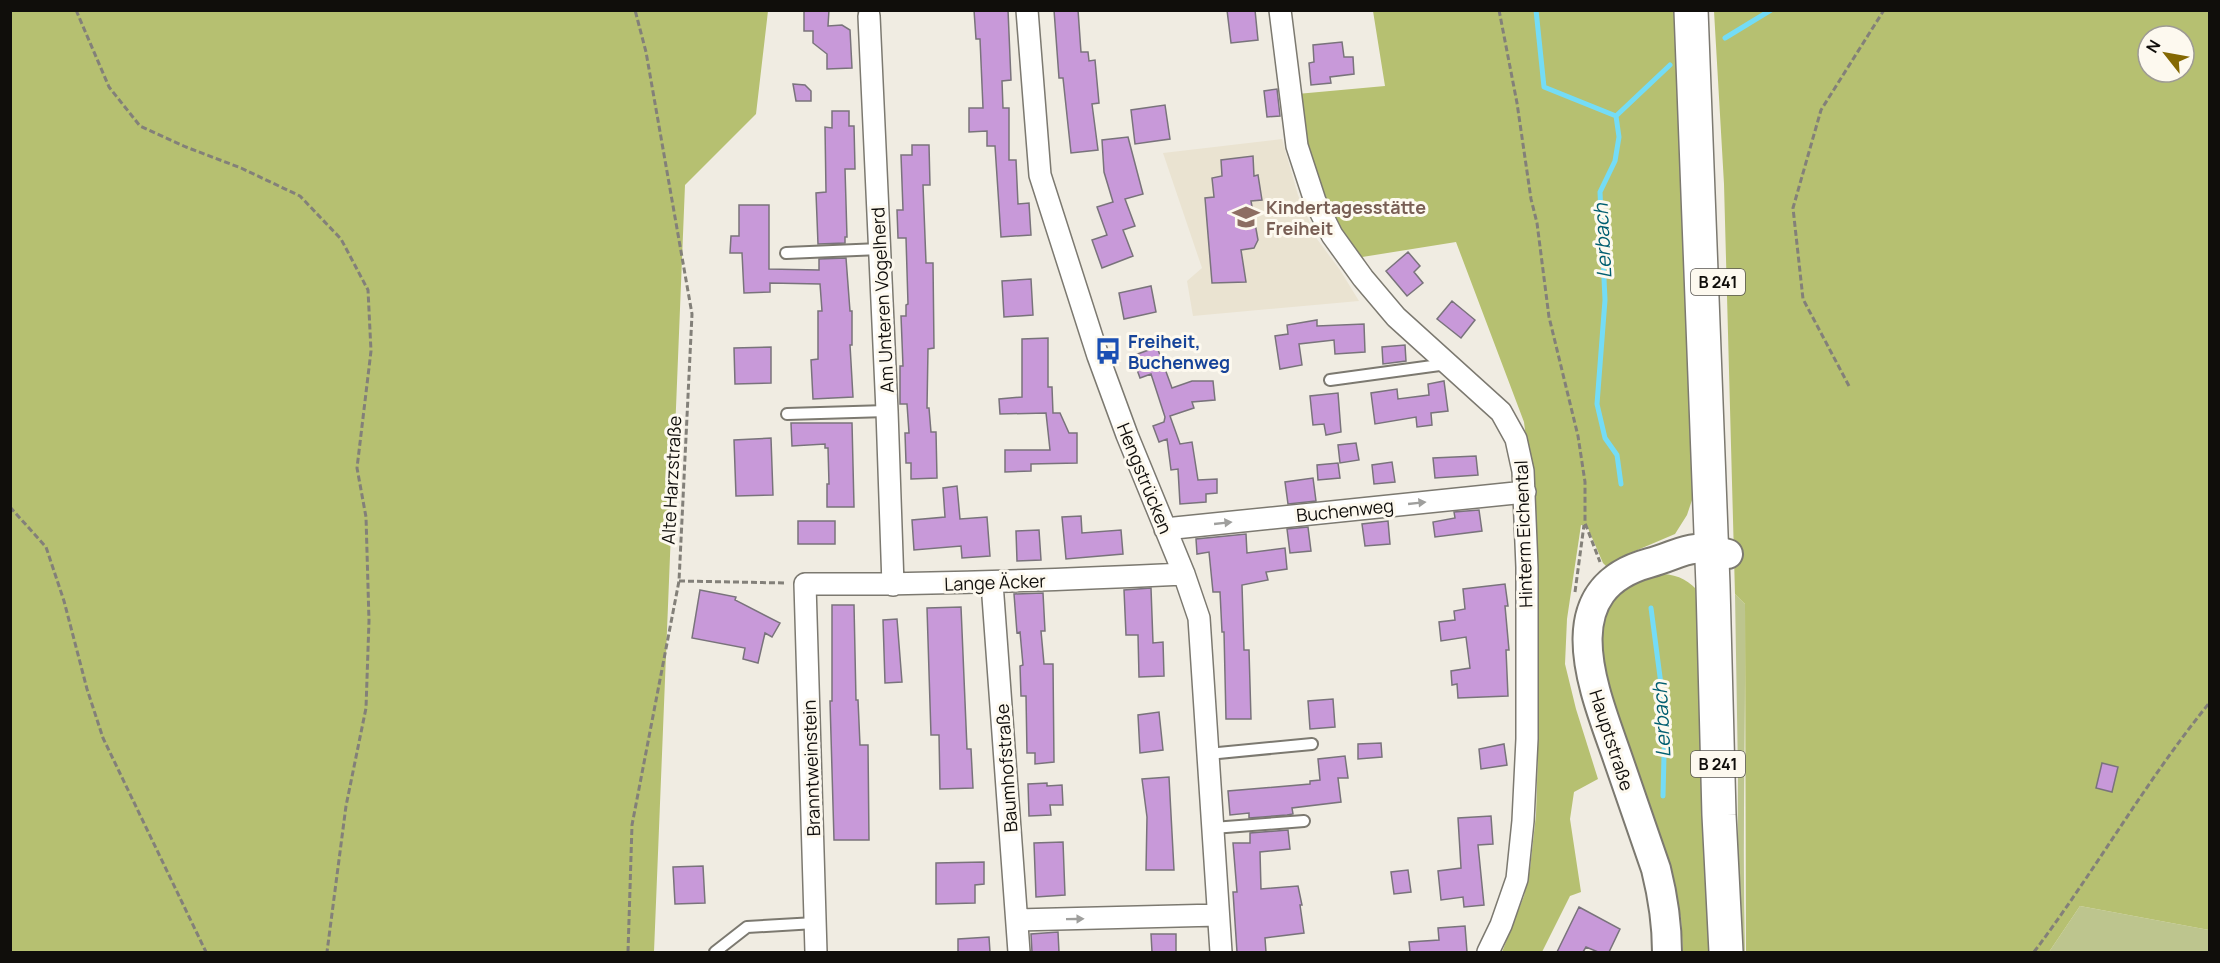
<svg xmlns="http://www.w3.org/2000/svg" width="2220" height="963" viewBox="0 0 2220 963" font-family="Manrope,sans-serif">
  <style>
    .built { fill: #eae3d1 }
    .green { fill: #bdc58e }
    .forest { fill: #b6c071; fill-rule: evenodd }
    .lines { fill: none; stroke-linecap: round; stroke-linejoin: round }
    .stream { stroke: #74dcf6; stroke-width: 5 }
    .building { fill: #c899d9; stroke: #79737b; stroke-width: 1.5 }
    .lane-casing { stroke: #7c7970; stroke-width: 14 }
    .street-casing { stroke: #7c7970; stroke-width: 24 }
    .secondary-casing { stroke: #7c7970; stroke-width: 32 }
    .primary-casing { stroke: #7c7970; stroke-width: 36 }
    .path { stroke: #838079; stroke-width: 3; stroke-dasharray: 6 3; stroke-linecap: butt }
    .lane { stroke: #fff; stroke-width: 10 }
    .street { stroke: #fff; stroke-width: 21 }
    .secondary { stroke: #fff; stroke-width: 28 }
    .primary { stroke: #fff; stroke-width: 33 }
    .oneway { fill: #9f9f9d }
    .labels { text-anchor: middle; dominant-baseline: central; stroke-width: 6; stroke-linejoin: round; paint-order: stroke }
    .shield { fill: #fdf9ef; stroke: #57544f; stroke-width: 1.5 }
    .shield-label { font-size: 16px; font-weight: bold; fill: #100e0b }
    .education-label { font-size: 18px; font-weight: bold; fill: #785e54; stroke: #fdf9ef; text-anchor: start }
    .street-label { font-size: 18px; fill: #100e0b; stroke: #fdf9ef }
    .transit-label { font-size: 18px; font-weight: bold; fill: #164399; stroke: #fdf9ef; text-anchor: start }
    .water-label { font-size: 20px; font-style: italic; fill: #005e70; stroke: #fdf9ef }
  </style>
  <rect width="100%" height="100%" fill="#f0ece2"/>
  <path class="built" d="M1282 139 1298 195 1317 239 1340 270 1359 301 1193 316 1187 281 1202 268 1163 153Z"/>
  <path class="green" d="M1735 594 1745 604C1746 720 1742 836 1745 952H1737L1738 774Z
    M2080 906 2209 930V952H2049Z"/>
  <path class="forest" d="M10 11H768L756 114 685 185 654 952H11Z
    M1373 11H1674L1693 497 1687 515 1675 534 1621 557 1607 567 1603 563 1587 526 1581 525 1567 619 1565 664 1576 709 1598 779 1574 792 1570 819 1581 892 1570 896 1542 952H1502L1524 896 1530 868 1536 815 1538 751 1532 487 1524 422 1456 242 1356 258 1339 233 1308 158 1297 94 1385 86Z
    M1714 11H2209V930L2080 906 2049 952H1746L1745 604 1735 594 1724 184ZM2148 36H2184V72H2148Z
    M1662 574C1680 575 1689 581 1701 594L1713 952H1683L1681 918C1665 864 1648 810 1630 756 1618 721 1596 669 1600 632 1603 601 1633 579 1662 574Z"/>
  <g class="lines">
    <path class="stream" d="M1536 10 1544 87 1616 116 1619 137 1615 161 1600 192 1605 300 1597 404 1605 438 1617 455 1621 484
      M1725 38 1771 10
      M1616 116 1670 65
      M1651 608 1665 715 1663 796"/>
  </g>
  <path class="building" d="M804 10H829L828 26 842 25 850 30 852 68 827 69V54L813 43V31H804Z
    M974 10H1008L1011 80 1002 81 1003 108H1009V160H1016L1018 204 1029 203 1031 235 1001 237 995 146H987V131L969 132V108H983L980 39H976Z
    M1054 10H1078L1081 52H1088L1089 61 1095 60 1099 103 1092 104 1098 150 1071 153 1063 78H1059Z
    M1227 10H1255L1258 40 1231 43Z
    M1342 42 1344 57H1353L1354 74 1330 77 1331 83 1311 85 1309 63 1314 62 1313 45Z
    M793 84 805 85 811 91V101H796Z
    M1277 89 1280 116 1267 117 1264 91Z
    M1165 105 1170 139 1135 144 1131 110Z
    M832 111H849V126H854L855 169H845L847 237H845V243L818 244 816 193 826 192 825 127 832 128Z
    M1128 137 1143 194 1125 199 1135 226 1123 230 1133 256 1102 268 1092 240 1107 235 1097 207 1113 202 1104 172 1102 140Z
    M912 145H929L930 185H923L926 263H933L934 348 928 349 927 408H929L931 432H936L937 478 911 479V463H906L905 433H909L907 404H900V366H903L901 316H906V305L908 304 906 238H898L897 210H903L901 155H912Z
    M1253 156 1254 176 1258 175 1262 200 1251 201 1258 240 1254 248 1241 250 1246 282 1212 283 1205 198 1214 197 1212 178 1222 176 1221 160Z
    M739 205H769V269L819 270V259L846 258 850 311H852V345H850L853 397 813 399 811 360 818 359V311H822L820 284 770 283V292L744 293 742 253H730L731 236H739Z
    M1408 252 1420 266 1414 272 1423 283 1407 296 1386 271Z
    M1031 279 1033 315 1004 317 1002 281Z
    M1151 286 1156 312 1124 319 1119 293Z
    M1452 301 1475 320 1461 338 1437 319Z
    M1317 320V326L1364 324 1365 352 1335 354 1334 340 1299 344 1302 365 1280 369 1275 336 1288 334 1287 325Z
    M1048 338V387H1052L1053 413H1060L1069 433H1077V463L1031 464V471L1005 472V450H1050L1046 413 1000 414 999 399 1022 397V339Z
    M1405 345 1406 361 1383 364 1382 347Z
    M771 347V383L735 384 734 348Z
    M1157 347 1172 388 1192 381H1213L1215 400 1192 402 1194 408 1170 416 1180 444 1192 442 1198 480 1217 479V493L1206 494V502L1180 504 1178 469 1171 470 1167 439 1159 442 1153 426 1164 422 1165 417 1151 374 1140 378 1132 356Z
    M1444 381 1448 411 1431 413 1432 425 1417 427 1416 417 1375 424 1371 393 1397 389 1398 399 1429 395 1428 384Z
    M1338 393 1341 432 1326 435 1324 424 1313 425 1310 396Z
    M791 423H852L854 507H827V484H829L828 448H825V444L792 446Z
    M771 438 773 495 736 496 734 440Z
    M1356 443 1359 460 1340 463 1338 445Z
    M1476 456 1478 475 1435 478 1433 458Z
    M1392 462 1395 482 1374 484 1372 465Z
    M1338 463 1340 478 1318 480 1317 465Z
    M1313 478 1316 501 1288 504 1285 482Z
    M957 486 960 519 987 517 990 556 962 558 961 546 914 550 912 520 945 517 943 488Z
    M1479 510 1482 531 1435 537 1433 522 1455 518 1454 512Z
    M1081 516 1082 533 1121 530 1123 554 1066 559 1062 517Z
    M798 521H835V544H798Z
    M1388 521 1390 544 1365 546 1362 524Z
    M1308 527 1311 551 1290 553 1287 529Z
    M1039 530 1041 560 1017 561 1016 531Z
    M1246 534 1247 553 1285 548 1287 569 1266 572 1268 580 1242 585 1244 650H1249L1251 719H1226L1224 632H1222L1220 592H1213L1209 552 1197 554 1196 539Z
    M1505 584 1508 606H1505L1509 650H1506L1508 696 1458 698 1457 684 1452 685 1451 671 1470 668 1466 637 1441 641 1439 622 1455 620 1454 611 1465 609 1463 589Z
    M1151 588 1153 643 1163 642 1164 676 1139 677 1138 635H1126L1124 590Z
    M700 590 736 597 735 600 780 623 772 637 765 633 758 663 743 659 745 648 692 638Z
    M1043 593 1045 631H1041L1044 664H1053L1054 762 1035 764V753H1027L1026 696H1021L1020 666 1023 665 1020 632 1017 633 1014 594Z
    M832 605H854L856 700H858L860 745H868L869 840H834L830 701H832Z
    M961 607 967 749H971L973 788 940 789 939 735H931L927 608Z
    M897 619 902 682 885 683 883 620Z
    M1333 699 1335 727 1310 729 1308 701Z
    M1159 712 1163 750 1140 753 1138 715Z
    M1381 743 1382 757 1358 759V744Z
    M1504 744 1507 765 1481 769 1479 749Z
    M1345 756 1348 778H1338L1341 802 1292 808 1293 814 1287 815 1249 818V813L1230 815 1228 791 1310 784V781L1320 780 1318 759Z
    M2102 763 2118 767 2112 792 2096 788Z
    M1169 777 1174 870H1146L1147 817 1142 779Z
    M1047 783V786L1062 785 1063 805H1050L1051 815 1029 816 1028 784Z
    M1491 816 1493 844 1478 845 1484 905 1464 907 1463 897 1441 900 1438 871 1461 868 1458 818Z
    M1288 830 1290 849 1260 852 1261 889 1298 886 1302 905H1300L1304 933 1265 938 1266 952H1237L1233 892H1237L1233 843H1250V833Z
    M1063 842 1065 895 1036 897 1034 843Z
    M984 862V884L975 885V903L936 904V863Z
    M703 866 705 903 675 904 673 867Z
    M1408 870 1411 892 1394 894 1391 872Z
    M1579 907 1620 929 1609 952H1598L1586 947 1583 952H1557Z
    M1465 926 1467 952H1410L1409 942 1439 940 1438 928Z
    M1058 932 1059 952H1032L1031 934Z
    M1151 934H1176V952H1152Z
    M989 937 990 952H958V939Z"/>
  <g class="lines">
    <defs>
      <path id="lane" d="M786 253 880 249
        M1330 380 1447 364
        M787 414 887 411
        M1208 754 1312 744
        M1213 828 1304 821
        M715 952 747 927 815 923"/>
      <path id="street" d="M1027 10 1040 175 1098 356 1127 435 1184 574 1199 618 1221 952
        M1280 10 1297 146 1315 201 1332 235 1363 278 1396 317 1501 412 1516 439 1523 471 1527 567V739L1523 821 1517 879 1501 925 1488 952
        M869 16 887 411 893 585
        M1165 529 1525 492
        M992 583 1019 952
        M1017 920 1218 915
        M816 952 805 584C932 585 1058 580 1184 574"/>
      <path id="secondary" d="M1667 952C1667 924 1663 897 1656 869 1643 831 1630 794 1617 756 1594 690 1551 590 1649 563 1685 553 1688 542 1728 554"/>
      <path id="primary" d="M1691 10 1713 586 1719 815 1726 952"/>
    </defs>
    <use href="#lane" class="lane-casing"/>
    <use href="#street" class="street-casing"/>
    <use href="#secondary" class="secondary-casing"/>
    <use href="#primary" class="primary-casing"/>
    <path class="path" d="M76 10 109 87 140 126 186 147 241 168 300 196 341 239 368 290 371 351 357 468 366 517 369 621 366 708 346 806 327 952
      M1499 10 1517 103 1531 199 1537 223 1549 317 1578 436 1585 482V523L1600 562
      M1849 386 1803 299 1793 208 1821 110 1884 10
      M10 507 46 547 64 601 87 689 103 738 206 952
      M679 581 786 583
      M1575 592 1584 525
      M628 952 632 825 679 581 692 314 646 52 635 10
      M2034 952C2095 871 2145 782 2210 702"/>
    <use href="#lane" class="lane"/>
    <use href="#street" class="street"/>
    <use href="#secondary" class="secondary"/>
    <use href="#primary" class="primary"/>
  </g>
  <defs><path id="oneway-solid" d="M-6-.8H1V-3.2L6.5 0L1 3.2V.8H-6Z" transform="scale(1.5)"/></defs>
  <g class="oneway">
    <use href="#oneway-solid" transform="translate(1417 503) rotate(-6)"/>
    <use href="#oneway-solid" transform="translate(1223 523) rotate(-6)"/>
    <use href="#oneway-solid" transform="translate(1075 919) rotate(-1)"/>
  </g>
  <defs>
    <symbol id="school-bare" viewBox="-9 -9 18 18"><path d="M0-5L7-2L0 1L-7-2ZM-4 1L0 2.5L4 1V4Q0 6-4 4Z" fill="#8d6e63" stroke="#fdf9ef" stroke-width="2.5" paint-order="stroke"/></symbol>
    <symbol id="bus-bare" viewBox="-9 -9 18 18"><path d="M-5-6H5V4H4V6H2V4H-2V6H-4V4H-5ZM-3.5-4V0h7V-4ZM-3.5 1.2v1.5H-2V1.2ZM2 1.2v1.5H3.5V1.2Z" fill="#1a4fb4" stroke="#fdf9ef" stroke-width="2.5" paint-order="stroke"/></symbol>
  </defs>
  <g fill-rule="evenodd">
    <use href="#school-bare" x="1227" y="198" width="38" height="38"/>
    <use href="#bus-bare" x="1089" y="332" width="38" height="38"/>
  </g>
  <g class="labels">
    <g class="shield">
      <rect x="1691" y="269" width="54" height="26" rx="4.5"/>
      <rect x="1691" y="751" width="54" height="26" rx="4.5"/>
    </g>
    <g class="shield-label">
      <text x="1718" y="282">B 241</text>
      <text x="1718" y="764">B 241</text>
    </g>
    <g class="education-label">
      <text x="1266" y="207">Kindertagesstätte<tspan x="1266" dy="21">Freiheit</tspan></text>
    </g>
    <g class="street-label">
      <text transform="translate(882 300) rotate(-93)">Am Unteren Vogelherd</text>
      <text transform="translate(1145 478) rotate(68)">Hengstrücken</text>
      <text transform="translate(671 480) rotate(-87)">Alte Harzstraße</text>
      <text transform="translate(1345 510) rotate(-6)">Buchenweg</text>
      <text transform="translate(1523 534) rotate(-92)">Hinterm Eichental</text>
      <text transform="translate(995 582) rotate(-2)">Lange Äcker</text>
      <text transform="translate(1612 740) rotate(72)">Hauptstraße</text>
      <text transform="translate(811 768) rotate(-92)">Branntweinstein</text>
      <text transform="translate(1006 768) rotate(-94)">Baumhofstraße</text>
    </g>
    <g class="transit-label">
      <text x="1128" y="341">Freiheit,<tspan x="1128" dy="21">Buchenweg</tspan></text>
    </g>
    <g class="water-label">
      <text transform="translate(1602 241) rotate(-93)">Lerbach</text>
      <text transform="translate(1661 720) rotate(-93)">Lerbach</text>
    </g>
  </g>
  <rect width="2220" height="963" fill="none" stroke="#100e0b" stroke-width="24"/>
  <g transform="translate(2166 54) rotate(301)"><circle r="28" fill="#fdf9ef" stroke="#9e9b94" stroke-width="1.5"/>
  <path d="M0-4.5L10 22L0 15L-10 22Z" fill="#846802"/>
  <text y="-9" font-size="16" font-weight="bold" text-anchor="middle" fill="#100e0b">N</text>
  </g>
</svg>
